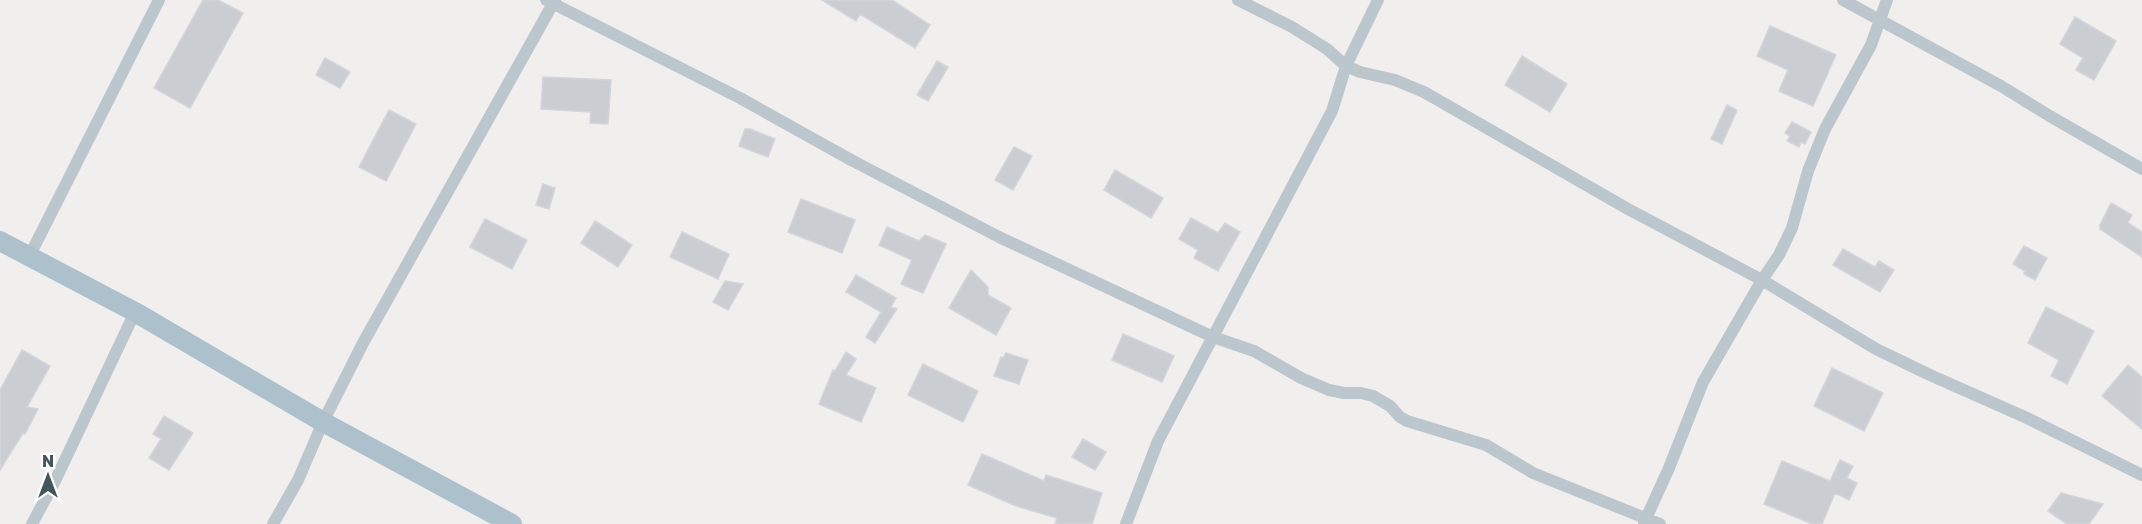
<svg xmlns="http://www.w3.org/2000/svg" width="2142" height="524" viewBox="0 0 2142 524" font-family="'Golos Text',sans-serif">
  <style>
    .building { fill: #caced3; stroke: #d2d5da; stroke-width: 1.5 }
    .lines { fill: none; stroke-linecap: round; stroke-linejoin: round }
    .street { stroke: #bcc7cd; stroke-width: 12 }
    .primary { stroke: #adc1cd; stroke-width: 20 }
  </style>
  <rect width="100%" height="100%" fill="#f1eeee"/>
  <path class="building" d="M203 0H218L243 13 190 108 154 88Z
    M822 0H892L930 25 915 48 860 14 856 21Z
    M2075 17 2116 41 2094 80 2076 70 2083 58 2060 44Z
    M1770 26 1836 55 1813 106 1779 91 1788 70 1757 56Z
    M1522 56 1567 84 1550 112 1505 85Z
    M325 58 350 72 340 88 316 75Z
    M937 61 948 67 928 101 917 95Z
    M543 77 611 80 608 124 590 123 591 112 541 109Z
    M1727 105 1737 110 1722 144 1711 139Z
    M389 110 416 124 386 181 359 167Z
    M1792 122 1811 132 1805 144 1801 142 1799 147 1787 141 1790 136 1785 133Z
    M745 129H750L775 139 768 157 739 146Z
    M1014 147 1032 156 1013 190 995 180Z
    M1115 170 1163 198 1151 218 1104 190Z
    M543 184 555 188 549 209 536 205Z
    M801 199 855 220 842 253 788 232Z
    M2111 203 2132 215 2128 223 2142 232V257L2100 229V225Z
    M1191 218 1218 233 1225 223 1240 232 1218 271 1194 258 1198 250 1179 239Z
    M485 219 527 240 512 269 470 247Z
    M595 221 632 245 618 267 581 243Z
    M887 227 919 241 925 235 946 244 923 293 901 284 912 260 879 245Z
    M682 232 729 254 718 279 670 257Z
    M2024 246 2047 258 2035 280 2024 274 2025 271 2013 264Z
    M1843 249 1875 267 1879 261 1894 270 1880 292 1833 265Z
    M971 270 988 287V295L1011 308 996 335 949 308Z
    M856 275 896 298 891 307 897 309 875 343 866 337 881 312 846 292Z
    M725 281 743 284 728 310 713 302Z
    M2046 307 2094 331 2067 384 2051 376 2059 360 2028 343Z
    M1123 334 1174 356 1162 382 1112 360Z
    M22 350 50 366 27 407 38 409 25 434 23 433 0 470V390Z
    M846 352 856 359 846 375 876 388 861 422 819 404 833 370 835 371Z
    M1006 353 1028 360 1019 384 994 376 1001 357 1003 358Z
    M923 364 978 391 963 422 908 395Z
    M2128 365 2142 377V429L2102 396Z
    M1832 368 1883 393 1864 431 1814 406Z
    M164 416 193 433 169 470 149 458 161 439 153 434Z
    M1083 439 1106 452 1095 470 1072 457Z
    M982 454 1044 481 1046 475 1102 493 1092 524H1055L1057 518 1016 506 968 485Z
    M1840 460 1853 466 1847 478 1857 483 1849 500 1835 493 1822 524H1812L1764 504 1782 461 1830 481Z
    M2061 493 2103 504 2089 524H2067L2048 511Z"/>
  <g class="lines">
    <path class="street" d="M546 0 740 98 853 161 999 237 1213 337 1254 351 1301 378 1329 390 1344 393H1361L1373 396 1390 406 1400 417 1407 421 1486 445 1533 473 1660 524
      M1238 0 1292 27 1327 49 1346 66 1360 72 1395 80 1424 92 1628 209 1762 280 1876 349 1930 375 2027 418 2142 475
      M1843 0 2001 86 2048 115 2142 169
      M29 257 159 0
      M1644 523 1669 468 1703 382 1762 280 1779 255 1792 228 1808 171 1825 129 1871 45 1887 0
      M32 524 55 481 135 312
      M273 524 298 480 323 422 363 343 555 0
      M1126 524 1158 441 1332 111 1346 66 1378 0"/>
    <path class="primary" d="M0 241 135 312 323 422 512 524"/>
  </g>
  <g transform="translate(48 476)" stroke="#ffffff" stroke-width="4.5" paint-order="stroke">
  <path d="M0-4.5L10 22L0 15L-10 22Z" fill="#46545c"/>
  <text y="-9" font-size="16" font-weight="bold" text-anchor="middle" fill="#46545c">N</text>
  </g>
</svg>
